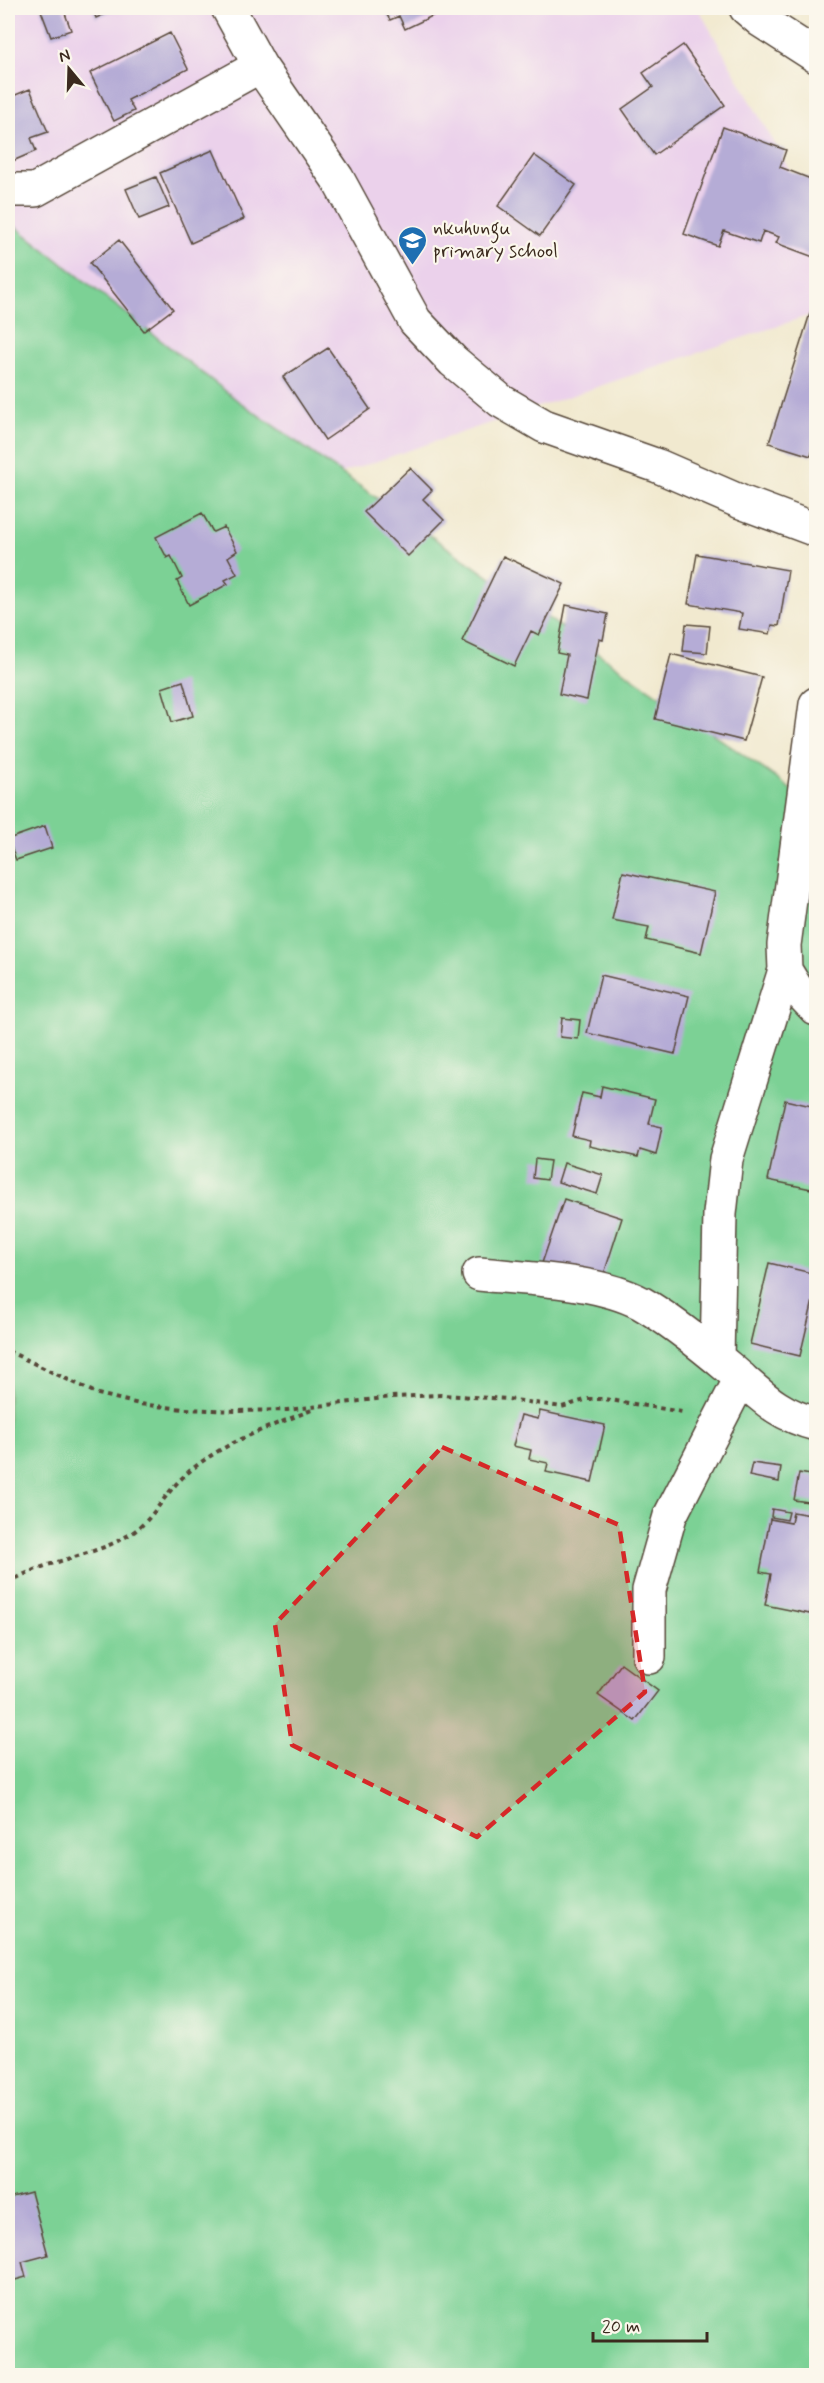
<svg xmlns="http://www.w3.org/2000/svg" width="824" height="2383" viewBox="0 0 824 2383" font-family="Mynerve,sans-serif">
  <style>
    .built { fill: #ebd1eb }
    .green { fill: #7cd195; stroke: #5c7e5a; stroke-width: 1.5 }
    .building { fill: #b5acd6 }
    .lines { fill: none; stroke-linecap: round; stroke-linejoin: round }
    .minor-casing { stroke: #564739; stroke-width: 36 }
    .path { stroke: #564739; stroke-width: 4; stroke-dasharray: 4.5 4.5; stroke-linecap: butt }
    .minor { stroke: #fff; stroke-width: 33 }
    .marked { fill: #d62828; fill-opacity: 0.2; stroke: #d62828; stroke-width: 4.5; stroke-dasharray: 12 8; stroke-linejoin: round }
    .labels { text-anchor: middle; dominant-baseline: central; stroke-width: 4.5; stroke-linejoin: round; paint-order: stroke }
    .poi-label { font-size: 20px; fill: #3b2a1e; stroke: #fbf7ec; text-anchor: start }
  </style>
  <rect width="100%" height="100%" fill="#fbf7ec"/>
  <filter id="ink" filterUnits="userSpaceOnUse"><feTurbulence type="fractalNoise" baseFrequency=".0167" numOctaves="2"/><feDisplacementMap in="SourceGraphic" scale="12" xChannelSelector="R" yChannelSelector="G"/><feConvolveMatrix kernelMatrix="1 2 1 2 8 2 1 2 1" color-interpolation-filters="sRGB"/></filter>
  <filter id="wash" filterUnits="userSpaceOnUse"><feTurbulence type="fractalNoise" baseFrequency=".008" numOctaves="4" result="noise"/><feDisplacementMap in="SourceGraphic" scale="24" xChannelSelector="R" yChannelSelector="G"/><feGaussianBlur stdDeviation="1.35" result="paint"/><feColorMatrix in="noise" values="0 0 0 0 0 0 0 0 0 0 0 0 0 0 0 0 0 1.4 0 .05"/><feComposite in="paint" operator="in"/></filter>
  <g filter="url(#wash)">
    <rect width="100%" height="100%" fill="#f1e9cf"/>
    <path class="built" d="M8 8H698L816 217V313L69 565 8 405Z"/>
    <path class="green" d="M8 221 237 400 776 778 816 809V2375H8Z"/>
    <g id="blocks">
      <path class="building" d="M40 8H63L71 30 51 37Z
        M92 8H118L96 18Z
        M383 8H449L405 29 399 16 390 20Z
        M170 33 188 69 128 100 134 111 114 121 90 73Z
        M683 45 725 105 654 155 622 109 653 87 643 73Z
        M30 89 48 132 31 138 36 151 8 163V98Z
        M723 127 786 150 780 167 816 181V258L776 243 779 237 763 231 759 243 724 231 718 246 684 234Z
        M213 150 244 219 191 243 160 173Z
        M534 155 576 185 540 236 498 206Z
        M156 177 169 207 139 219 126 189Z
        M119 240 173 309 144 331 90 263Z
        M813 304 816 305V439L811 456 769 443Z
        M328 348 370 409 325 440 283 377Z
        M410 468 432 490 423 499 444 520 408 556 364 512Z
        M202 513 213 532 224 527 237 551 228 557 237 574 225 580 228 584 189 605 177 581 182 578 171 556 167 558 156 537Z
        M697 554 788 570 779 626 772 625 770 634 739 629 742 613 688 604Z
        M503 556 564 584 539 635 531 631 514 666 462 641Z
        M566 605 608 614 603 640 599 639 587 700 559 694 567 655 557 653Z
        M686 624 710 626 707 653 683 651Z
        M671 654 762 677 744 741 655 719Z
        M183 681 193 716 172 722 162 688Z
        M45 826 52 848 16 860 8 839Z
        M623 872 715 892 701 953 646 940 649 927 612 920Z
        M601 975 689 996 675 1054 587 1033Z
        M562 1018 580 1020 578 1039 560 1037Z
        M602 1086 655 1099 649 1124 662 1127 656 1155 640 1150 638 1157 589 1146 590 1140 572 1136 582 1093 600 1097Z
        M785 1100 816 1107V1190L768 1180Z
        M535 1159 550 1161 547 1180 533 1178Z
        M564 1163 603 1175 597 1194 558 1182Z
        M564 1199 622 1218 603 1277 579 1275 542 1263Z
        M769 1263 816 1274V1288L800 1356 750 1344Z
        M540 1411 605 1425 592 1482 546 1472 548 1463 529 1459 531 1450 513 1446 521 1415 538 1419Z
        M752 1463 781 1467 779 1482 749 1476Z
        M799 1473 816 1476V1503L794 1500Z
        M772 1509 789 1512 787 1520 771 1517Z
        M793 1512 816 1516V1582L810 1614 765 1605 771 1574 760 1572 770 1519 791 1523Z
        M621 1664 658 1691 635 1721 598 1695Z
        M31 2192 48 2255 22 2262 26 2277 8 2282V2198Z"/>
    </g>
  </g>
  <g filter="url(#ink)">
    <use href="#blocks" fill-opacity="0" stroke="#564739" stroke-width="1.5"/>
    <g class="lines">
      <defs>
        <path id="minor" d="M228 8 260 66 337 178 415 321 453 361 501 401 544 426 658 466 741 502 816 530
          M746 8 760 20 816 56
          M8 190H35L260 66
          M816 704 784 945 785 970 796 988 816 1009
          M479 1274C528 1279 598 1280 641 1303 669 1319 704 1347 729 1368 760 1394 776 1414 816 1424
          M717 1358 720 1214 726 1159 785 970
          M649 1657V1590L670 1516 741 1378"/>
      </defs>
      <use href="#minor" class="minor-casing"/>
      <path class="path" d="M8 1351 98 1394 139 1404 184 1409 237 1411 287 1410 392 1397 441 1395 508 1399 562 1407 588 1399H605L682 1412
        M8 1583C44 1560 90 1558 127 1536 151 1523 161 1499 180 1480 216 1444 268 1428 314 1409"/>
      <use href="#minor" class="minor"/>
    </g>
  </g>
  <path class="marked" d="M442 1447 619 1525 645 1692 477 1837 292 1745 275 1624Z"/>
  <defs>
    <symbol id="school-pin" viewBox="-11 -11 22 30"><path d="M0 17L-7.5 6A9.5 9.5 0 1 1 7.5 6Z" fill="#1f6fb2" stroke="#fbf7ec"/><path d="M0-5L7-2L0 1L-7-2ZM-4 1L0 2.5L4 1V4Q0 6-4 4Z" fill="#fff"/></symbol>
  </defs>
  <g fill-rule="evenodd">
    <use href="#school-pin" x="396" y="224" width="33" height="45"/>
  </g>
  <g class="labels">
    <g class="poi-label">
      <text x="433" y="228">nkuhungu<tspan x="433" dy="23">primary school</tspan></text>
    </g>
  </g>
  <rect width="824" height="2383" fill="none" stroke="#fbf7ec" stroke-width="30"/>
  <g transform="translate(69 69) rotate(341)" stroke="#fbf7ec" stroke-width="4.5" paint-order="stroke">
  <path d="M0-4.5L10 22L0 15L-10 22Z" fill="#3b2a1e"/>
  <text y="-9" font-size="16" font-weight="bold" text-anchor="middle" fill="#3b2a1e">N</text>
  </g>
  <path d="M593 2332v9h114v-9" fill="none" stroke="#3b2a1e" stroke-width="3"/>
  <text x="602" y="2332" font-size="18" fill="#3b2a1e" stroke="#fbf7ec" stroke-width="4.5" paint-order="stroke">20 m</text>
</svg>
